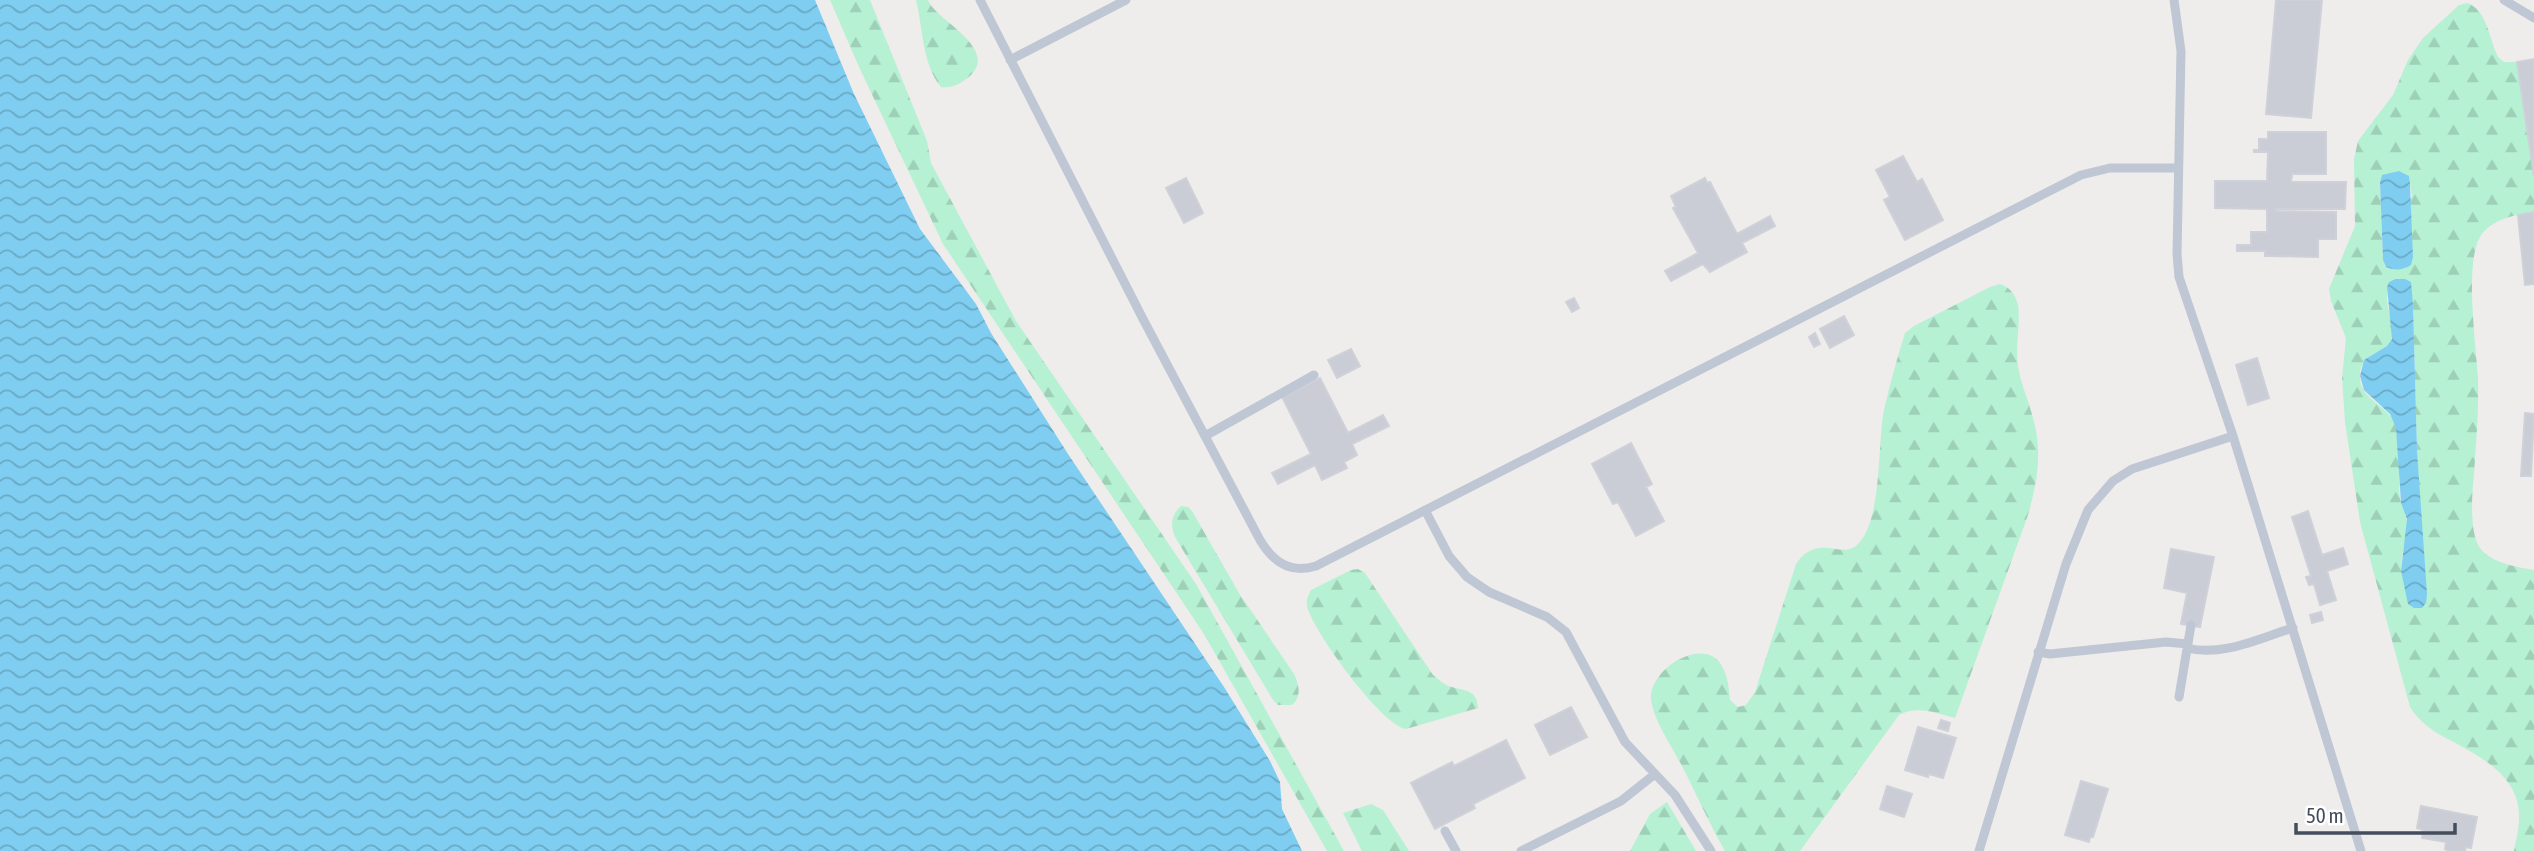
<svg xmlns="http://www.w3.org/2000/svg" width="2534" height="851" viewBox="0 0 2534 851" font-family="'Asap Condensed',sans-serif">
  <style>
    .forest { fill: url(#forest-firs); fill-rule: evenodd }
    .water { fill: url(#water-waves) }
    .building { fill: #cacdd5; stroke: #cfd1d8; stroke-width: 2 }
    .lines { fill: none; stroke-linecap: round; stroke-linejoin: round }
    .service { stroke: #bec7d3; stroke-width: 9 }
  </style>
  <defs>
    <pattern id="forest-firs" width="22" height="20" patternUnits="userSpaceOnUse" patternTransform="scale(1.75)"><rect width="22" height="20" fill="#b6f1d3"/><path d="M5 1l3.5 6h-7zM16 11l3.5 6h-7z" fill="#9ed0b7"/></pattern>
    <pattern id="water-waves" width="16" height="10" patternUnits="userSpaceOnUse" patternTransform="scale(1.75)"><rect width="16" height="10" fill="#7fcef1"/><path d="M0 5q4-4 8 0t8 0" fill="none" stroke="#6aa9c6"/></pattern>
  </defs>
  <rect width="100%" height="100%" fill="#efecec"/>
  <path class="forest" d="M830 0H870L927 141 931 163 1016 321 1196 584 1344 851H1327L1204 634 943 244 859 67Z
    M916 0H928C934 20 1010 52 962 82 956 86 948 88 941 87 922 64 923 28 916 0Z
    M2468 3C2488 12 2489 39 2498 57L2504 62H2517L2534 176V212C2514 215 2488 220 2479 239 2465 267 2476 345 2478 378 2479 410 2476 443 2474 474 2472 493 2469 533 2480 548 2491 563 2517 567 2534 570V851H2514C2516 840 2519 829 2519 819 2521 778 2483 758 2452 741 2435 733 2420 723 2410 707L2360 522 2345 422 2342 378 2346 338 2331 301 2329 289 2355 226 2354 159 2358 141 2393 95 2408 60 2423 38 2459 5ZM2382 175 2409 176 2412 196 2386 267 2383 260 2380 182ZM2394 279H2405L2413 304 2417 450 2426 603 2401 571C2401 556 2405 544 2407 529 2409 518 2402 509 2400 498 2397 476 2402 445 2395 424 2389 407 2361 399 2360 379 2358 351 2384 357 2391 340 2396 327 2387 311 2387 298 2387 292 2388 287 2389 282Z
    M2000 284C2011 288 2015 294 2018 305 2021 327 2014 350 2019 371 2022 387 2029 402 2033 418 2043 452 2037 483 2028 515L1955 718C1936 713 1918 705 1899 715L1800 851H1725C1709 823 1696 793 1681 764 1671 745 1654 721 1651 700 1648 669 1706 633 1723 668 1728 678 1729 689 1730 700L1738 707 1746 705 1755 692 1796 564C1818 532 1841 560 1857 545 1883 521 1877 444 1884 410 1890 384 1897 358 1905 333L1914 326 1990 287Z
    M1181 506 1188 507 1192 511 1239 593 1294 674C1299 685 1302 696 1292 705H1278L1273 700 1175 537C1170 525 1171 515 1181 506Z
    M1358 569 1365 573 1433 675C1438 679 1442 683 1448 686 1463 691 1477 688 1478 708L1406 729C1382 726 1312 630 1307 606 1306 599 1308 596 1311 590L1351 570Z
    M1667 802 1696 851H1630L1650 814Z
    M1371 804 1383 810 1409 851H1362L1343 813Z"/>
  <path class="water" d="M0 0H815L854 94 920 229 976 304 991 333 1068 454 1224 687 1270 761 1280 782 1282 809 1302 851H0Z
    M2399 171 2409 176 2410 184 2413 257 2411 265C2403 270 2395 271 2386 267L2383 260 2380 182 2382 175Z
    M2395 279H2405L2411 282 2413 304 2417 450 2427 594 2426 603 2422 608H2414L2408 604 2401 571 2407 519 2401 503 2396 428 2390 414 2364 390 2360 376 2364 360 2387 346 2392 339 2387 287 2389 282Z"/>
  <path class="building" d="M2276 0H2322L2311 118 2266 114Z
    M2534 59V176L2517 62Z
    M2268 132H2326V174H2292L2291 182H2346L2345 209H2276V211L2336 212V239H2318V257L2269 256H2265V251H2237V245H2251V232H2267V209L2215 208V181H2267L2268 152H2254V150H2259V139H2268Z
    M1903 156 1917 182 1922 179 1943 220 1905 240 1884 200 1890 197 1876 170Z
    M1186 178 1203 213 1184 223 1166 188Z
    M1705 178 1707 183 1710 182 1737 234 1770 216 1775 226 1742 243 1747 252 1710 272 1703 264 1671 281 1665 271 1698 253 1673 208 1676 207 1671 196Z
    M2534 212V284L2525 285 2518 215Z
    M1574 298 1579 308 1572 312 1566 302Z
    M1844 316 1854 335 1830 348 1820 329Z
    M1815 333 1820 344 1814 347 1809 337Z
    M1351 349 1360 366 1337 378 1328 360Z
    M2257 358 2269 398 2248 405 2236 365Z
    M1320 378 1348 433 1383 415 1389 426 1352 444 1357 455 1344 462 1347 468 1322 480 1315 465 1278 484 1272 473 1311 454 1282 397Z
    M2525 413 2534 414 2531 476H2521Z
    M1631 443 1652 484 1646 487 1664 521 1636 536 1618 502 1613 504 1592 464Z
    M2308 511 2322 555 2343 548 2348 564 2327 571 2336 600 2320 605 2314 584 2309 585 2306 577 2311 576 2292 517Z
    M2171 549 2214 557 2200 627 2181 624 2187 593 2164 588Z
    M2321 612 2323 620 2312 623 2310 615Z
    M1571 707 1587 737 1550 755 1535 725Z
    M1941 720 1950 723 1948 731 1938 728Z
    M1918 727 1956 738 1943 778 1929 774 1928 777 1905 770Z
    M1506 740 1525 778 1473 804 1475 808 1435 829 1411 783 1452 762 1454 766Z
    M2081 781 2108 789 2093 837H2090L2089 842 2065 835Z
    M1887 786 1912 794 1904 817 1880 809Z
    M2421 806 2477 817 2471 848 2466 847 2465 851H2448L2445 849 2446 842 2422 838 2423 830 2417 828Z"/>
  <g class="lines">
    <path class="service" d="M980 0 1143 319 1260 540C1273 562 1290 574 1316 566L2081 175 2110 168H2178
      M2174 0 2181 51 2177 254 2179 277 2233 436 2361 851
      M2504 0 2534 18
      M1010 60 1126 0
      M1205 436 1314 375
      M1425 510 1449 556 1467 577 1489 592 1547 617 1566 632 1625 742 1675 795 1711 851
      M2187 648C2222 657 2260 638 2293 628
      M2038 652 2050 654 2166 642 2188 644
      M2179 697 2191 625
      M1445 831 1456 851
      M1521 851 1621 801 1655 774
      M1979 851 2066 564 2088 510 2113 481 2132 469 2233 436"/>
  </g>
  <path d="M2296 823v10h159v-10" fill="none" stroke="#434d5b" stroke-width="3.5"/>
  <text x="2306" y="823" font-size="21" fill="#434d5b" stroke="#ffffff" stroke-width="5" paint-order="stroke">50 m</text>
</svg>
